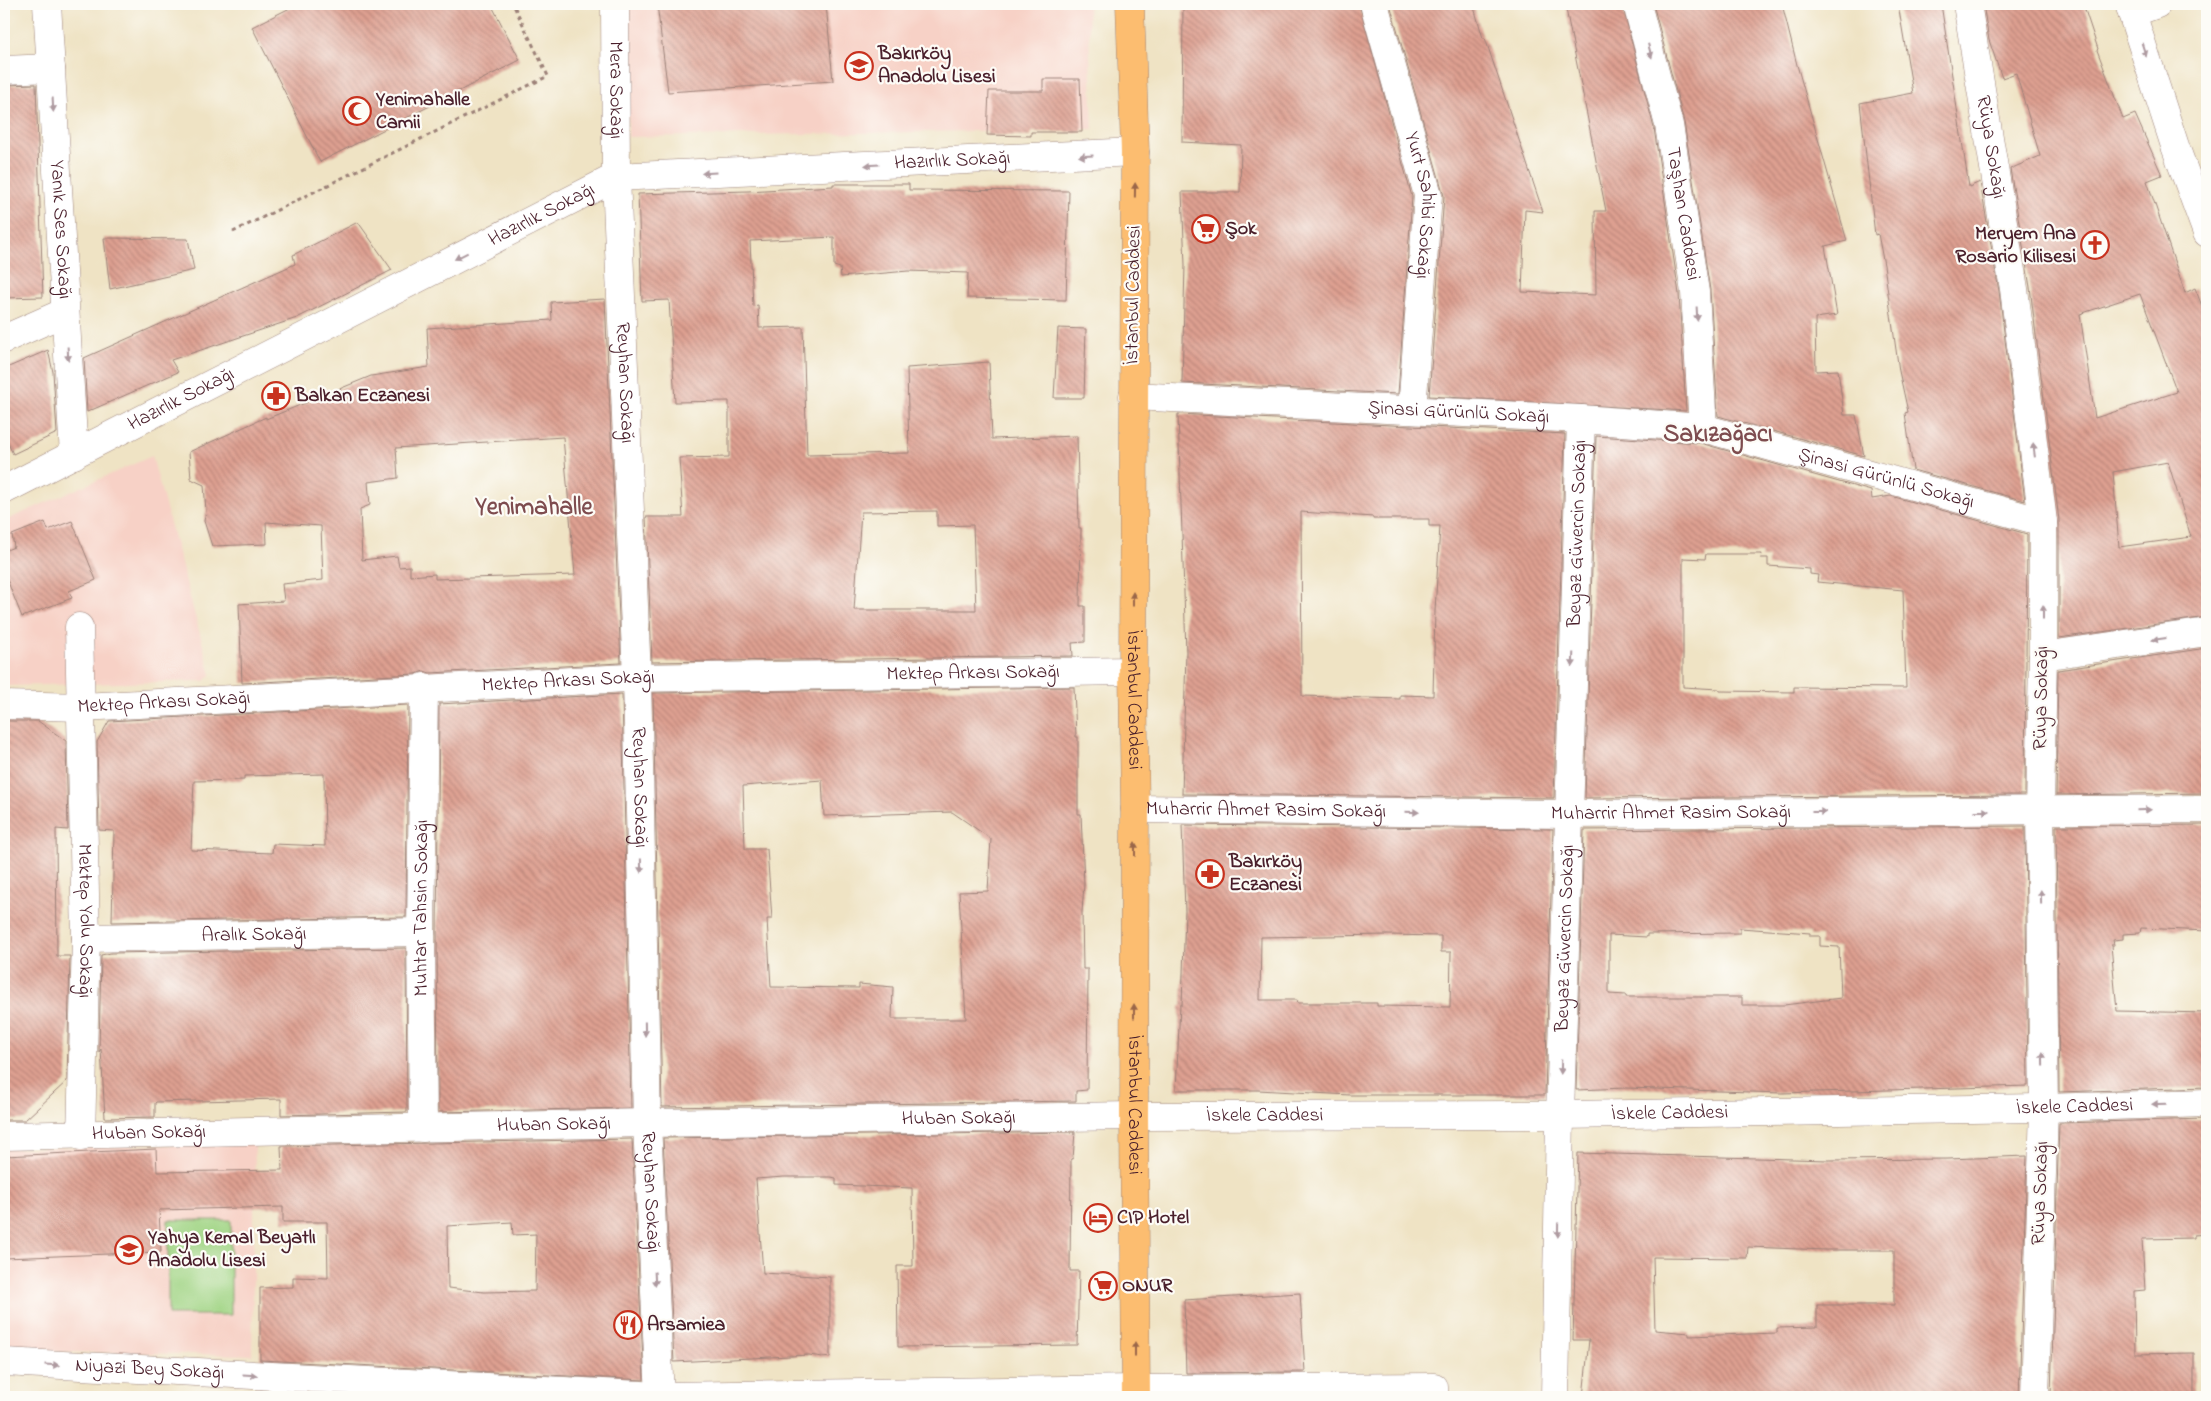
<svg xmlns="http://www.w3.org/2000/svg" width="2211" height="1401" viewBox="0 0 2211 1401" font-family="'Indie Flower',sans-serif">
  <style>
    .built { fill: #f7d1c6 }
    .green { fill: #a0d484; stroke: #757a58 }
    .building { fill: url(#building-back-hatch); fill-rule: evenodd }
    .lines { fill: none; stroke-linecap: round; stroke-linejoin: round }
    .minor-casing { stroke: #9c8178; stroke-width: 29 }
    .major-casing { stroke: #9c8178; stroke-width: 29 }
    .path { stroke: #9c8178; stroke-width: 3; stroke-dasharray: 4 4; stroke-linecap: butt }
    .minor { stroke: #fff; stroke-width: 28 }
    .major { stroke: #fcbd6f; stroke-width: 28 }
    .oneway { fill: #ae9aa0 }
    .oneway2 { fill: #9a664a }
    .labels { text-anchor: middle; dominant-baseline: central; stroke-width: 4.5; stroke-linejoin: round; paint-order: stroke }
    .poi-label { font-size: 20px; font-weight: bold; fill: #4a1f2b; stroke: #fdfcf7; text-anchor: start }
    .street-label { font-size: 20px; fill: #4a1f2b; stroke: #fdfcf7 }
    .district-label { font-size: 25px; font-weight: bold; fill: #7e4c4f; stroke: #fdfcf7 }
  </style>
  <defs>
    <pattern id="building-back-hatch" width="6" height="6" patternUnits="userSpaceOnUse" patternTransform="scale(1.25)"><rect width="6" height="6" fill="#dea091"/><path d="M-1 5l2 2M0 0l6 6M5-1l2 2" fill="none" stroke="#b68277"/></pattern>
  </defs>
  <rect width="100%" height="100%" fill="#fdfcf7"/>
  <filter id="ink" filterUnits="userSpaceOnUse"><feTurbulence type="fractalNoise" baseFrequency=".02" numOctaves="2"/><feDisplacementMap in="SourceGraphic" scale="10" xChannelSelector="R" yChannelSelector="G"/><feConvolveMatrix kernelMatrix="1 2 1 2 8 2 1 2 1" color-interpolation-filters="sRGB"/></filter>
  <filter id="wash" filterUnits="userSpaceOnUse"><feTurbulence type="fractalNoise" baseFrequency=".0096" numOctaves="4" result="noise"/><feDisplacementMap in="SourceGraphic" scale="20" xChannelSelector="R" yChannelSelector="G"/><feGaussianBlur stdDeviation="1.12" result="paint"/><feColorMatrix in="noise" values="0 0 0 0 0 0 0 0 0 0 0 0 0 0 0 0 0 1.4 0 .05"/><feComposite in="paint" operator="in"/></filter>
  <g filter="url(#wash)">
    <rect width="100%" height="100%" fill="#efe3c4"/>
    <path class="built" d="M628 4H1088L1093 129 628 137Z
      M152 456 211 675 205 681 4 686V521Z
      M255 1143 252 1355 4 1351V1149Z"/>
    <path class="green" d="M168 1220H231V1315H168Z"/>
    <g id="blocks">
      <path class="building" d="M298 4H491L520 60 320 162 252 27Z
        M657 4H826L833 81 668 92Z
        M1183 4H1359L1412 197 1398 394 1182 383 1185 265 1182 192H1240L1241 145 1182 142Z
        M1390 4H1473L1483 38H1485L1543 212 1525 210 1522 292 1596 295 1595 211H1606L1565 4H1622L1654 128 1679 294 1686 411 1429 396 1444 196Z
        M1653 4H1782L1797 65 1847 241 1825 246 1837 315 1815 318 1816 371 1838 370 1844 415H1856L1864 456 1718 416 1710 290 1684 122Z
        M1898 4H1941L1969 187 1980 182 1999 291 2025 501 1913 470 1905 413 1908 412 1899 371 1884 265 1878 234 1875 235 1860 103 1913 93Z
        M1983 4H2083L2098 49 2097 50 2123 119 2135 114 2162 175 2147 181 2185 293 2195 288 2207 319V617L2059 638V520L2030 287 2010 169 2040 156 2016 73 2002 78 1989 40ZM2140 294 2177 392 2095 418 2080 314ZM2168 462 2191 537 2119 547 2113 472Z
        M1043 79H1080L1082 132H1031V136L987 135 989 91H1043Z
        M36 84 43 297 4 298V85Z
        M833 184H909V190L1069 191 1066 300 967 298 968 273 908 271 841 277 840 268 834 266V237L750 241 753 306 758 305 759 328 803 327 807 455 909 453 907 368 989 362 992 439 1077 436 1079 528H1081L1080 606H1085V642L1072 643 1073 656 652 662 646 517H683L679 458 729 457V401L675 402 669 300 642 301 638 194 748 191 833 186ZM937 511V526L973 525 976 610H854L861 512Z
        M358 222 392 270 297 318 171 360 178 372 87 412 84 358 295 264 293 255Z
        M104 238 188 239 194 270 110 289Z
        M605 299 621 663 430 673 424 671 416 674 242 683 239 604 284 601 282 584 323 580 321 526 266 522 267 544 212 546 204 521 206 511 204 485 191 479 189 452 266 417V419L371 376 429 367 427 328 552 320 551 302ZM563 437 575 575 435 579V574L410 576V566L399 567 397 556 362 560 360 509 370 505 368 482 398 478 396 448Z
        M1058 328 1086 329 1084 398H1054Z
        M48 350 53 372 57 433 13 454 4 435V369Z
        M1178 414 1565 434 1554 798 1182 794 1186 652ZM1301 512 1373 517V519H1429V526H1440L1435 611 1433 696 1400 695V699L1302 696Z
        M1596 436 1700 443 1871 491 1872 499 1891 496 2027 534 2025 795 1585 798ZM1706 554H1762L1761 558H1768V566L1810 569V574L1818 575 1817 582 1903 590 1906 688 1794 687V692L1720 691 1719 689 1683 687V558L1705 559Z
        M72 521 96 580 69 591 72 598 22 617 4 572V551L14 547 12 535 45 522 48 530Z
        M2207 648V793L2056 795 2058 670Z
        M1074 687 1076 737H1078V814H1081L1084 884 1082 912 1083 969H1088L1087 1090 1076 1091V1101L662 1107 653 693ZM822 780 824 816 952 812 991 839 988 891 959 892 966 1019H892L893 987 859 984V988L771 987 767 919H772L767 849H745L743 786Z
        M622 694 631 1108 438 1112 437 932 439 704Z
        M408 705 406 917 112 922 114 831 99 830 97 742 109 721ZM324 774 325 846 273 844 272 853 191 850 194 781 244 780V776Z
        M4 721H38L66 741 68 830 56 829 57 956H70L67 1081 25 1120H4Z
        M1182 825 1553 829 1545 1095H1350L1258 1090H1176L1180 1005H1182L1185 911ZM1388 935 1441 936V952H1451L1450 1007 1377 1006V1003H1298L1297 1000H1260L1261 937Z
        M2207 825V931L2141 928 2140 933 2123 934V939L2113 940 2114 945H2111L2117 1011 2207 1013V1087L2059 1092 2056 826Z
        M2025 826 2028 1086 1782 1093 1626 1088 1576 1090 1584 830ZM1740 928 1810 933V936H1820V946L1839 947 1841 998 1784 1005H1742V997H1626V995L1609 994V935L1647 937V934L1740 933Z
        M406 948 407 1112 281 1115V1099L156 1102 155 1103V1117L105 1118 101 1049 99 1052 101 955 111 953Z
        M2207 1119V1234L2194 1235V1238L2142 1239 2145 1290 2134 1291 2135 1354 2194 1353V1397H2051L2059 1123Z
        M1075 1132 1073 1159H1071L1070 1271H1079L1077 1345 898 1347 897 1266H913L912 1188 836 1185V1178L831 1177H784L756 1179 763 1273 830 1277V1358L809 1355 674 1362 663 1138Z
        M632 1139 644 1380 260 1360V1288L293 1287V1277L328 1278 327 1222H283V1207L159 1210 161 1252 4 1258V1156L156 1149 157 1172 282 1170 281 1146ZM512 1222 513 1235 536 1234 535 1291 484 1292 448 1288 447 1226Z
        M1578 1153 1828 1160 1948 1159 2027 1156 2019 1397H1583L1589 1340H1573ZM1748 1247 1826 1250H1894V1305H1817V1327L1777 1328V1333L1689 1336V1333L1655 1330 1653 1257 1747 1258Z
        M1300 1293 1305 1372 1186 1373 1184 1300Z
        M260 1391 363 1396V1397H260Z"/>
    </g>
  </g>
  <g filter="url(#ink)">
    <use href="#blocks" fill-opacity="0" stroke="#9c8178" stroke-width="1"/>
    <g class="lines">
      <defs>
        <g id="minor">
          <path id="s1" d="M47 4 74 455"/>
          <path id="s2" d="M615 4 616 177 637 678 647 1123 660 1397"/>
          <path id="s3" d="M1374 4 1428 195 1412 410"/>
          <path id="s4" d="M1637 4 1669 125 1695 292 1703 428"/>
          <path id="s5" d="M1967 4 2014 289 2043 522V656L2040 811 2044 1108 2035 1397"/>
          <path d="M2129 4 2175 146 2207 233"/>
          <path d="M2132 13 2157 4"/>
          <path d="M4 70 51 68"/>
          <path d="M4 339 65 312"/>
          <path id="s6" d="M1133 396 1581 419 1703 428 2043 522"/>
          <path id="s7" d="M4 490 616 177 1135 152"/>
          <path id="s8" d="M79 627 86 938 81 1136"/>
          <path d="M2043 656 2207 632"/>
          <path id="s9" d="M4 705 82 707 627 678 1133 671"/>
          <path id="s10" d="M1135 809 1569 814 2207 809"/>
          <path id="s11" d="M86 938 421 932"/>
          <path id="s12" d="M423 1128 421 932 424 687"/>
          <path id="s13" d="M4 1136 647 1123 1134 1116 1560 1115 2044 1108 2207 1103"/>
          <path id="s14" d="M4 1362 660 1396 1135 1389 1434 1387V1397"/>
          <path id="s15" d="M1555 1397 1560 1115 1581 419"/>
        </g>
        <g id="major">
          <path id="s16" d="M1130 4 1135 152 1133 671 1135 809 1134 1116 1136 1397"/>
        </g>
      </defs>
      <use href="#minor" class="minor-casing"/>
      <use href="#major" class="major-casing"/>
      <path class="path" d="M233 232 548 76 513 4"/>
      <use href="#minor" class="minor"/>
      <use href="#major" class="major"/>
    </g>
    <defs><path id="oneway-solid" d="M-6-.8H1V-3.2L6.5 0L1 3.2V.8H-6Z" transform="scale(1.25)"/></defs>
    <g class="oneway">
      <use href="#oneway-solid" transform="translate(2144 50) rotate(72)"/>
      <use href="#oneway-solid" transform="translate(1650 51) rotate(75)"/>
      <use href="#oneway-solid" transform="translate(53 105) rotate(87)"/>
      <use href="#oneway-solid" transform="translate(1086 156) rotate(177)"/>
      <use href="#oneway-solid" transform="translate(872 165) rotate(177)"/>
      <use href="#oneway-solid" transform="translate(709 173) rotate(177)"/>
      <use href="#oneway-solid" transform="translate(461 256) rotate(153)"/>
      <use href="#oneway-solid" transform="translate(1697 314) rotate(87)"/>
      <use href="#oneway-solid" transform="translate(68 354) rotate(87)"/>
      <use href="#oneway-solid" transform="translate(2034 450) rotate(-97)"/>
      <use href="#oneway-solid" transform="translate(2043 612) rotate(-90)"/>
      <use href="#oneway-solid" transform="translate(2159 639) rotate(172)"/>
      <use href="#oneway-solid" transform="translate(1573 660) rotate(92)"/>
      <use href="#oneway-solid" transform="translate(2144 810) rotate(-1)"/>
      <use href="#oneway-solid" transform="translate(1982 811)"/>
      <use href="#oneway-solid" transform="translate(1412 812) rotate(1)"/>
      <use href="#oneway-solid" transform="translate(1819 812)"/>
      <use href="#oneway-solid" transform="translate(641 866) rotate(89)"/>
      <use href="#oneway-solid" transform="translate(2041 897) rotate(-91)"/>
      <use href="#oneway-solid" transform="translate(645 1029) rotate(89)"/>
      <use href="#oneway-solid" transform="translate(2043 1059) rotate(-91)"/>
      <use href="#oneway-solid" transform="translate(1561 1067) rotate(92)"/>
      <use href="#oneway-solid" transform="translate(2159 1104) rotate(178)"/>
      <use href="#oneway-solid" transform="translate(1558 1230) rotate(91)"/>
      <use href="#oneway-solid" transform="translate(655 1279) rotate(87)"/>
      <use href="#oneway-solid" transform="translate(52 1365) rotate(3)"/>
      <use href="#oneway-solid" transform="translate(250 1375) rotate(3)"/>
    </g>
    <g class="oneway2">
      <use href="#oneway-solid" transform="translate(1135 190) rotate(-89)"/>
      <use href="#oneway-solid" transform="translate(1133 599) rotate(-90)"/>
      <use href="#oneway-solid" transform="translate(1135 849) rotate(-90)"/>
      <use href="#oneway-solid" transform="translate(1134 1011) rotate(-90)"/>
      <use href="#oneway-solid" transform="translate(1135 1349) rotate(-90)"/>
    </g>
  </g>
  <defs>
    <symbol id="school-ring" viewBox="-11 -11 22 22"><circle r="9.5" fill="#fdfcf7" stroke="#c8321e" stroke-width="1.5"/><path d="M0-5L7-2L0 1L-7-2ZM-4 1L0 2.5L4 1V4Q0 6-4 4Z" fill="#c8321e"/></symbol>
    <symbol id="mosque-ring" viewBox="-11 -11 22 22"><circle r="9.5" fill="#fdfcf7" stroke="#c8321e" stroke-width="1.5"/><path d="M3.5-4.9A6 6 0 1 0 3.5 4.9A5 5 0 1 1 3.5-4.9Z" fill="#c8321e"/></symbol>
    <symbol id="supermarket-ring" viewBox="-11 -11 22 22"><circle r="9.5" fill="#fdfcf7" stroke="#c8321e" stroke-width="1.5"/><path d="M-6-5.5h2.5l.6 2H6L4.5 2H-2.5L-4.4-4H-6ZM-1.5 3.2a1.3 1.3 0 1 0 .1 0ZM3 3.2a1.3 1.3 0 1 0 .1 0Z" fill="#c8321e"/></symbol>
    <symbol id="church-ring" viewBox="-11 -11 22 22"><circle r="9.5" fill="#fdfcf7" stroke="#c8321e" stroke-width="1.5"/><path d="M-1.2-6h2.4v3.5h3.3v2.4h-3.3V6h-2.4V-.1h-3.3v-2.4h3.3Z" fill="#c8321e"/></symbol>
    <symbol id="pharmacy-ring" viewBox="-11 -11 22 22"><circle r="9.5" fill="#fdfcf7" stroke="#c8321e" stroke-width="1.5"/><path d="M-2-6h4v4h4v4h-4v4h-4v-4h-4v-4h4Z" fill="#c8321e"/></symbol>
    <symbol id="hotel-ring" viewBox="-11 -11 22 22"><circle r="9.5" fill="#fdfcf7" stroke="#c8321e" stroke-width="1.5"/><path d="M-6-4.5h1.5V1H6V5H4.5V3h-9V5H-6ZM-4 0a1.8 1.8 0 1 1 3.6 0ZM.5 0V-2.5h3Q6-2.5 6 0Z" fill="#c8321e"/></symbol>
    <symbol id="restaurant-ring" viewBox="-11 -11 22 22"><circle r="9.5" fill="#fdfcf7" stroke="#c8321e" stroke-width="1.5"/><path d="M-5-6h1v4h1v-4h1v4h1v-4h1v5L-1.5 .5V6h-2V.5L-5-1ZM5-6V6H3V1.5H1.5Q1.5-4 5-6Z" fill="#c8321e"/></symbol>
  </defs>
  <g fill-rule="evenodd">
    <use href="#school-ring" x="843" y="50" width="32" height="32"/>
    <use href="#mosque-ring" x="341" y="95" width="32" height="32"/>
    <use href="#supermarket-ring" x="1190" y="213" width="32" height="32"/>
    <use href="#church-ring" x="2079" y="229" width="32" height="32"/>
    <use href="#pharmacy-ring" x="260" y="380" width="32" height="32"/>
    <use href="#pharmacy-ring" x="1194" y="858" width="32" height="32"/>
    <use href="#hotel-ring" x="1082" y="1202" width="32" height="32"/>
    <use href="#school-ring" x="113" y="1234" width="32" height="32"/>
    <use href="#supermarket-ring" x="1087" y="1270" width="32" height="32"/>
    <use href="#restaurant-ring" x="612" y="1309" width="32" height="32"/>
  </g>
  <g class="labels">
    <g class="poi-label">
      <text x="878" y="54">Bakırköy<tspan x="878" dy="23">Anadolu Lisesi</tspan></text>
      <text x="376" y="100">Yenimahalle<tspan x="376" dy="23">Camii</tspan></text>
      <text x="1225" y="229">Şok</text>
      <text x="2076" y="234" text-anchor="end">Meryem Ana<tspan x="2076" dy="23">Rosario Kilisesi</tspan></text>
      <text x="295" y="396">Balkan Eczanesi</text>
      <text x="1229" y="862">Bakırköy<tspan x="1229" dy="23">Eczanesi</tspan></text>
      <text x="1117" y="1218">CIP Hotel</text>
      <text x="148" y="1238">Yahya Kemal Beyatlı<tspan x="148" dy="23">Anadolu Lisesi</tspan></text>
      <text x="1122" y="1286">ONUR</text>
      <text x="647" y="1325">Arsamiea</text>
    </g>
    <g class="street-label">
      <text stroke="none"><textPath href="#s2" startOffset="86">Mera Sokağı</textPath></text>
      <text stroke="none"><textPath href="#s5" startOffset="145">Rüya Sokağı</textPath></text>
      <text stroke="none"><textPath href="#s7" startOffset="1024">Hazırlık Sokağı</textPath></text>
      <text stroke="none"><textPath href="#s3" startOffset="208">Yurt Sahibi Sokağı</textPath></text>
      <text stroke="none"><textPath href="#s4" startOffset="215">Taşhan Caddesi</textPath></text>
      <text stroke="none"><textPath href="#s7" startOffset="604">Hazırlık Sokağı</textPath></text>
      <text stroke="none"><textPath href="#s1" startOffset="226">Yanık Ses Sokağı</textPath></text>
      <text transform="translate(1134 295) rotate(-89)">İstanbul Caddesi</text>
      <text stroke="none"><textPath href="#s2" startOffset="379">Reyhan Sokağı</textPath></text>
      <text stroke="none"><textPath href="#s7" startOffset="199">Hazırlık Sokağı</textPath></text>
      <text stroke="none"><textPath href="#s6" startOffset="326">Şinasi Gürünlü Sokağı</textPath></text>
      <text stroke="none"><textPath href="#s6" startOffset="761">Şinasi Gürünlü Sokağı</textPath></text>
      <text stroke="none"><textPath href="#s15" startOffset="864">Beyaz Güvercin Sokağı</textPath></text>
      <text stroke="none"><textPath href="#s9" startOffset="970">Mektep Arkası Sokağı</textPath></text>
      <text stroke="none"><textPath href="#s9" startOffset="565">Mektep Arkası Sokağı</textPath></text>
      <text transform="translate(2042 698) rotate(-89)">Rüya Sokağı</text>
      <text stroke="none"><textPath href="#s16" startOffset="696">İstanbul Caddesi</textPath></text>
      <text stroke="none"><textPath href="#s9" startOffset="160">Mektep Arkası Sokağı</textPath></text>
      <text stroke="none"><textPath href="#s2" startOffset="784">Reyhan Sokağı</textPath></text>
      <text stroke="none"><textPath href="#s10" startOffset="131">Muharrir Ahmet Rasim Sokağı</textPath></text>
      <text stroke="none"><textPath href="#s10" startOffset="536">Muharrir Ahmet Rasim Sokağı</textPath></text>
      <text stroke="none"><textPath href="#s12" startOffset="220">Muhtar Tahsin Sokağı</textPath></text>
      <text stroke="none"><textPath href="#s8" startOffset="294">Mektep Yolu Sokağı</textPath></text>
      <text stroke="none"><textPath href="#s11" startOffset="168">Aralık Sokağı</textPath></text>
      <text stroke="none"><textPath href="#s15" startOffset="459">Beyaz Güvercin Sokağı</textPath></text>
      <text stroke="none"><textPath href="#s16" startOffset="1101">İstanbul Caddesi</textPath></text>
      <text stroke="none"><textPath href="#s13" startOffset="2071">İskele Caddesi</textPath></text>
      <text stroke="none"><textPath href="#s13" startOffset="1666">İskele Caddesi</textPath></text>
      <text stroke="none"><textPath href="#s13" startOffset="1261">İskele Caddesi</textPath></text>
      <text stroke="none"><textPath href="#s13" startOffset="955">Huban Sokağı</textPath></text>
      <text stroke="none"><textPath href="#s13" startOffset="550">Huban Sokağı</textPath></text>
      <text stroke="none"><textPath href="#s13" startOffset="145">Huban Sokağı</textPath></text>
      <text stroke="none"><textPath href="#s2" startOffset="1189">Reyhan Sokağı</textPath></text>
      <text transform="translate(2041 1193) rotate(-88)">Rüya Sokağı</text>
      <text stroke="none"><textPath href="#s14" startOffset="146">Niyazi Bey Sokağı</textPath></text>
    </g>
    <g class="district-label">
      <text x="1718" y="435">Sakızağacı</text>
      <text x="534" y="508">Yenimahalle</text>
    </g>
  </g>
  <rect width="2211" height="1401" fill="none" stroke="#fdfcf7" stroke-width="20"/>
</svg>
